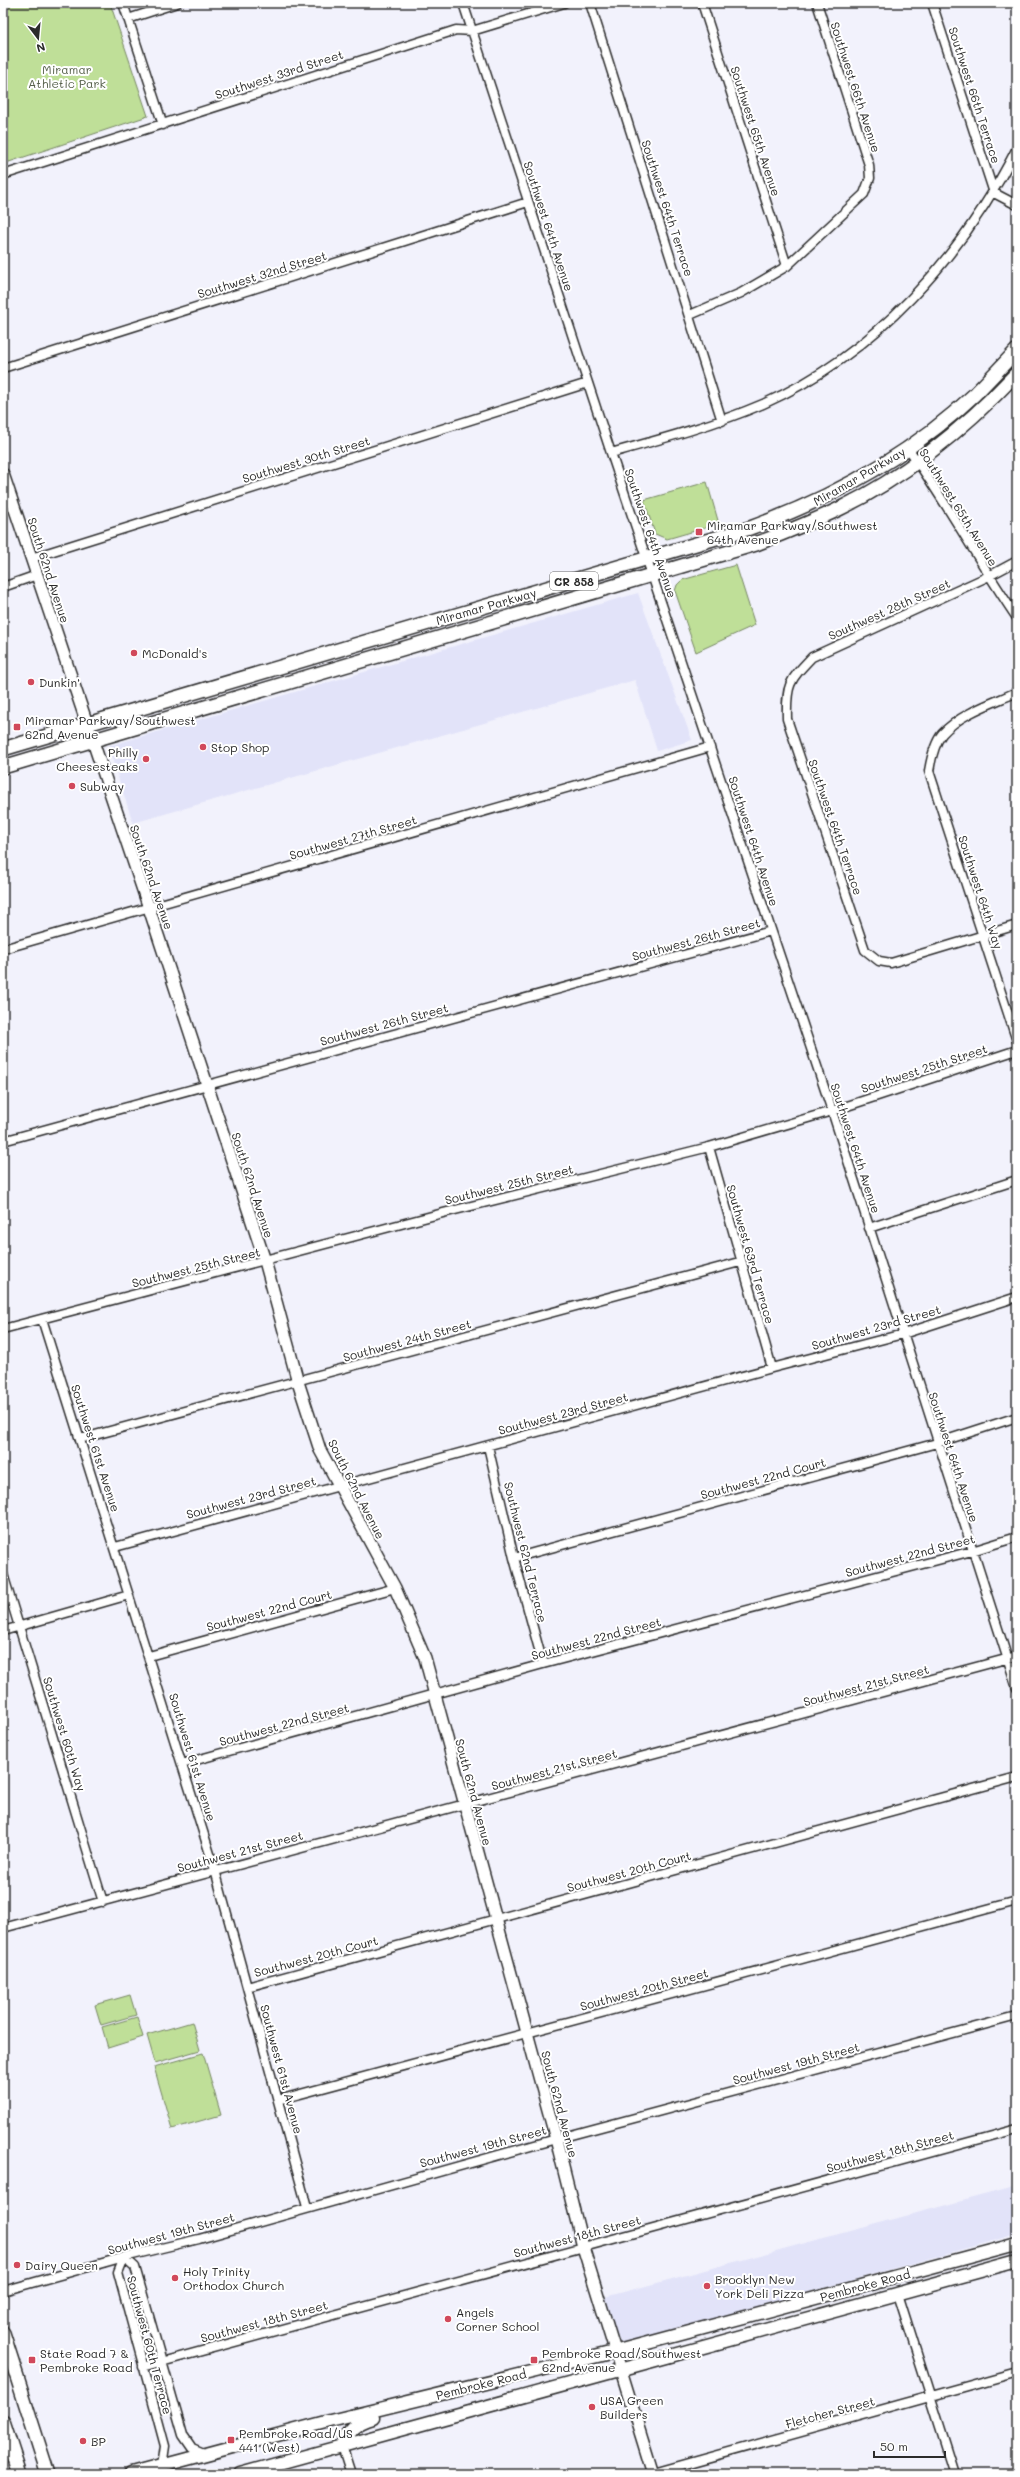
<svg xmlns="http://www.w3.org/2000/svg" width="1020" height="2477" viewBox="0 0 1020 2477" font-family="Mali,sans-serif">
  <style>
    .built { fill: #e2e3f9 }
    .green { fill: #bfdf98; stroke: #758562 }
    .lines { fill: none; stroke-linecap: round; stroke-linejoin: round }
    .minor-casing { stroke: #2b2b2b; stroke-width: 11 }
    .tertiary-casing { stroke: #2b2b2b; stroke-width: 14 }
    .secondary-casing { stroke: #2b2b2b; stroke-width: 15 }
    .primary-casing { stroke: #2b2b2b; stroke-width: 16 }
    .minor { stroke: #fff; stroke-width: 8 }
    .tertiary { stroke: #fff; stroke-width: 11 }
    .secondary { stroke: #fff; stroke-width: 12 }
    .primary { stroke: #fff; stroke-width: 13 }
    .poi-dot { fill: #d1495b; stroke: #fff; stroke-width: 1.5 }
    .labels { text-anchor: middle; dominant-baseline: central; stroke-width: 4; stroke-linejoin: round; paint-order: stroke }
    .shield { fill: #fff; stroke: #6b6b6b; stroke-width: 1 }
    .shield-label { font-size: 11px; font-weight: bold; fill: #2b2b2b }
    .park-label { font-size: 12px; fill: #57614c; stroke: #fff }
    .street-label { font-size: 12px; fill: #2b2b2b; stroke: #fff }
    .poi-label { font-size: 12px; fill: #2b2b2b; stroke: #fff; text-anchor: start }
  </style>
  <rect width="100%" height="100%" fill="#f2f2fc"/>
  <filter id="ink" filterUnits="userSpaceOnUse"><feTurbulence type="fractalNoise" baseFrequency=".025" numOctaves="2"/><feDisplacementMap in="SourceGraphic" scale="8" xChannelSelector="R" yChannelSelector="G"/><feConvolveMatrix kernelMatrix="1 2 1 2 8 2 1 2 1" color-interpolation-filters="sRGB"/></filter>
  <g filter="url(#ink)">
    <path class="built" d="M638 593 692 740 657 751 635 680 133 823 108 746Z
      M1017 2186V2234L620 2345 605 2297Z"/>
    <path class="green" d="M3 3H110L148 116 3 164Z
      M707 482 719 524 667 539 655 534 644 500Z
      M736 565 755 625 696 652 675 591 677 585 682 580Z
      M130 1995 136 2015 101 2025 95 2005Z
      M137 2017 143 2037 108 2048 102 2027Z
      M192 2022 200 2050 155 2063 147 2035Z
      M203 2053 221 2115 172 2129 154 2067Z"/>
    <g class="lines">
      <defs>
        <path id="minor" d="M123 3 163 125
          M463 3 611 453 832 1111 1017 1688
          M590 3 722 421
          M702 3 787 266
          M932 3 994 193 1017 205
          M128 19 177 3
          M3 175 456 30 472 31 564 3
          M690 315 741 293 787 266 864 194 870 178 869 165 817 3
          M3 368 528 202
          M908 448C947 503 979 562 1017 618
          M611 453C662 439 714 425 763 404 876 354 962 256 1017 148
          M31 558 588 383
          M1017 561 989 576 812 657C789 681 786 684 787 719L865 950 879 961 891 963 1017 925
          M3 587 37 575
          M1017 692C993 703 961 713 942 734 934 744 931 759 929 771L1017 1041
          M3 949 710 747
          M3 1141 771 931
          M709 1147 772 1368
          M869 1228 1017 1180
          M42 1319 215 1870 307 2207
          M3 1329 443 1213 709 1147 832 1111 1017 1050
          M80 1439 740 1262
          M488 1446 514 1558 543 1664
          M115 1547 772 1368 903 1334 1017 1297
          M514 1558 937 1443 1017 1417
          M3 1574 103 1902
          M3 1631 129 1595
          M149 1656 395 1588
          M182 1764 543 1664 972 1551 1017 1537
          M3 1928 1017 1656
          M247 1987 1017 1777
          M278 2100 1017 1901
          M3 2291 124 2257 199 2239 556 2139 1017 2016
          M898 2294 955 2474
          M143 2367 1017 2129
          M342 2446 351 2474
          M158 2467 163 2460 165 2446 118 2272 124 2257 135 2267 183 2435 192 2448 206 2454
          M650 2474 1017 2372"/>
        <path id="tertiary" d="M3 474 149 908 265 1261 298 1382 320 1450 395 1588 425 1658 556 2139 583 2247 653 2474"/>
        <path id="secondary" d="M342 2446C348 2430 356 2423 373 2418
          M131 2474 330 2421 614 2352 1017 2244
          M240 2474 1017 2261"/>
        <path id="primary" d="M3 749 750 528C832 498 911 455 975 394 989 380 1003 365 1017 350
          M3 767 756 544C784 533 812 522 839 509 907 476 966 427 1017 373
          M3 2333 48 2474
          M3 2422 20 2474"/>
      </defs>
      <use href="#minor" class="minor-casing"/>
      <use href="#tertiary" class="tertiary-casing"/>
      <use href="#secondary" class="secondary-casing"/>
      <use href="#primary" class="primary-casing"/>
      <use href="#minor" class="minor"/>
      <use href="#tertiary" class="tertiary"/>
      <use href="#secondary" class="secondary"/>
      <use href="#primary" class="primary"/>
    </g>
  </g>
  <g class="poi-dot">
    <rect x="695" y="528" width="8" height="8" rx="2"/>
    <circle cx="134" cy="653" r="4"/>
    <circle cx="31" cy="682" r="4"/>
    <rect x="13" y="723" width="8" height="8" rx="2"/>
    <circle cx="203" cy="747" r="4"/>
    <circle cx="146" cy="759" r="4"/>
    <circle cx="72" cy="786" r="4"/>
    <circle cx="17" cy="2265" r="4"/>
    <circle cx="175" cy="2278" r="4"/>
    <circle cx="707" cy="2286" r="4"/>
    <circle cx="448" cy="2319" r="4"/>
    <rect x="28" y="2356" width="8" height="8" rx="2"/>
    <rect x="530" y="2356" width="8" height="8" rx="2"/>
    <circle cx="592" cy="2407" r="4"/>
    <rect x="227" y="2436" width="8" height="8" rx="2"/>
    <circle cx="83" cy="2441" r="4"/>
  </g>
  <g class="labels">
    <rect class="shield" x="550" y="572" width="48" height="18" rx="3"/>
    <g class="shield-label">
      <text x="574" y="581">CR 858</text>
    </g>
    <g class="park-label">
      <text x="67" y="69">Miramar<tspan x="67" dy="14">Athletic Park</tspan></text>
    </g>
    <g class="street-label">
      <text transform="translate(279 74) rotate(-18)">Southwest 33rd Street</text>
      <text transform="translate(856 87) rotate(72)">Southwest 66th Avenue</text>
      <text transform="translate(975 95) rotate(72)">Southwest 66th Terrace</text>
      <text transform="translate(756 131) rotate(72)">Southwest 65th Avenue</text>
      <text transform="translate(668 208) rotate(72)">Southwest 64th Terrace</text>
      <text transform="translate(549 226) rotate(72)">Southwest 64th Avenue</text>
      <text transform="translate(262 274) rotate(-17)">Southwest 32nd Street</text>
      <text transform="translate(306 459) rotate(-17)">Southwest 30th Street</text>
      <text transform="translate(859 476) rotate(-30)">Miramar Parkway</text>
      <text transform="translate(959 507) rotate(58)">Southwest 65th Avenue</text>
      <text transform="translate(651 533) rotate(71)">Southwest 64th Avenue</text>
      <text transform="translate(49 570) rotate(72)">South 62nd Avenue</text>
      <text transform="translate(486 606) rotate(-16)">Miramar Parkway</text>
      <text transform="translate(889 609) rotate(-24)">Southwest 28th Street</text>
      <text transform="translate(836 827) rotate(71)">Southwest 64th Terrace</text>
      <text transform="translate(353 837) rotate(-16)">Southwest 27th Street</text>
      <text transform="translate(754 841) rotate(72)">Southwest 64th Avenue</text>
      <text transform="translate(152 877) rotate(71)">South 62nd Avenue</text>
      <text transform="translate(981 892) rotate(72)">Southwest 64th Way</text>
      <text transform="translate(696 939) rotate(-15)">Southwest 26th Street</text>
      <text transform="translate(384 1024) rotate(-15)">Southwest 26th Street</text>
      <text transform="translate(924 1068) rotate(-18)">Southwest 25th Street</text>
      <text transform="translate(856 1148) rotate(72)">Southwest 64th Avenue</text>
      <text transform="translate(509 1184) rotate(-14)">Southwest 25th Street</text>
      <text transform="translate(253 1185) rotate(72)">South 62nd Avenue</text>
      <text transform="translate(751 1254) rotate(74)">Southwest 63rd Terrace</text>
      <text transform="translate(196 1267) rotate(-14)">Southwest 25th Street</text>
      <text transform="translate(876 1327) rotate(-16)">Southwest 23rd Street</text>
      <text transform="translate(407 1340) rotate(-15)">Southwest 24th Street</text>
      <text transform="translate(563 1413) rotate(-15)">Southwest 23rd Street</text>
      <text transform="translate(96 1448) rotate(72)">Southwest 61st Avenue</text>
      <text transform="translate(954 1457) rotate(72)">Southwest 64th Avenue</text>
      <text transform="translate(763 1478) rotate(-15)">Southwest 22nd Court</text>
      <text transform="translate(357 1489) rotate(63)">South 62nd Avenue</text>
      <text transform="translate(251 1497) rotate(-15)">Southwest 23rd Street</text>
      <text transform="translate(526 1552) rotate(76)">Southwest 62nd Terrace</text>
      <text transform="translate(910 1555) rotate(-15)">Southwest 22nd Street</text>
      <text transform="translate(269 1610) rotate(-15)">Southwest 22nd Court</text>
      <text transform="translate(596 1638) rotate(-15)">Southwest 22nd Street</text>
      <text transform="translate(866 1685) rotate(-15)">Southwest 21st Street</text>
      <text transform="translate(284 1724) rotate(-15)">Southwest 22nd Street</text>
      <text transform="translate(65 1734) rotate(73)">Southwest 60th Way</text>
      <text transform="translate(193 1757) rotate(73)">Southwest 61st Avenue</text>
      <text transform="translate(554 1769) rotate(-15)">Southwest 21st Street</text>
      <text transform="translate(474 1792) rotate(75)">South 62nd Avenue</text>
      <text transform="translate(240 1851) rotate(-15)">Southwest 21st Street</text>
      <text transform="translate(629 1871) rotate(-15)">Southwest 20th Court</text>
      <text transform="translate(316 1956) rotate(-15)">Southwest 20th Court</text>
      <text transform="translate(644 1989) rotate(-15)">Southwest 20th Street</text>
      <text transform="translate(796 2063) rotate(-15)">Southwest 19th Street</text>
      <text transform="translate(282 2069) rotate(75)">Southwest 61st Avenue</text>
      <text transform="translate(560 2104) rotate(75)">South 62nd Avenue</text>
      <text transform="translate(483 2146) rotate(-15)">Southwest 19th Street</text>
      <text transform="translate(890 2151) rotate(-15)">Southwest 18th Street</text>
      <text transform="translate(171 2233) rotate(-15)">Southwest 19th Street</text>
      <text transform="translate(577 2236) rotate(-15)">Southwest 18th Street</text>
      <text transform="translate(865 2285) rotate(-15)">Pembroke Road</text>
      <text transform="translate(264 2321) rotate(-15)">Southwest 18th Street</text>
      <text transform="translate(150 2345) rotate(75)">Southwest 60th Terrace</text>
      <text transform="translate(481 2384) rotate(-14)">Pembroke Road</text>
      <text transform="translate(830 2412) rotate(-15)">Fletcher Street</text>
    </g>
    <g class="poi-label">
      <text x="707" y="525">Miramar Parkway/Southwest<tspan x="707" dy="14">64th Avenue</tspan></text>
      <text x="142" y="653">McDonald's</text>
      <text x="39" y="682">Dunkin'</text>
      <text x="25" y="720">Miramar Parkway/Southwest<tspan x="25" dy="14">62nd Avenue</tspan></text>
      <text x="211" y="747">Stop Shop</text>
      <text x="138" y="752" text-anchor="end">Philly<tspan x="138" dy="14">Cheesesteaks</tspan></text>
      <text x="80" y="786">Subway</text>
      <text x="25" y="2265">Dairy Queen</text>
      <text x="183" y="2271">Holy Trinity<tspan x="183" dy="14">Orthodox Church</tspan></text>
      <text x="715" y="2279">Brooklyn New<tspan x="715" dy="14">York Deli Pizza</tspan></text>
      <text x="456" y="2312">Angels<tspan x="456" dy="14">Corner School</tspan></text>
      <text x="40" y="2353">State Road 7 &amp;<tspan x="40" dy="14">Pembroke Road</tspan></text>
      <text x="542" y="2353">Pembroke Road/Southwest<tspan x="542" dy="14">62nd Avenue</tspan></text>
      <text x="600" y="2400">USA Green<tspan x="600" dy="14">Builders</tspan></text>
      <text x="239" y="2433">Pembroke Road/US<tspan x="239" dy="14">441 (West)</tspan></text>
      <text x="91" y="2441">BP</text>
    </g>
  </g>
  <rect width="1020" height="2477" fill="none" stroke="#fff" stroke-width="16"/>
  <rect x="8" y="8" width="1004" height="2461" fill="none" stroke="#2b2b2b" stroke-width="1.5" filter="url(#ink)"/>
  <g transform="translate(38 38) rotate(164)" stroke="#ffffff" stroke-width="3" paint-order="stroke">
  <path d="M0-3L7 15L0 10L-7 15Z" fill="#2b2b2b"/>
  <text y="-6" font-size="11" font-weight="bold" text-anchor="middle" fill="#2b2b2b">N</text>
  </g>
  <path d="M874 2451v6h71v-6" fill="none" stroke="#2b2b2b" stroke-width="2"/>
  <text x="880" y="2451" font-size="12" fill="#2b2b2b" stroke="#ffffff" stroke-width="3" paint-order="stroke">50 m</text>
</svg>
